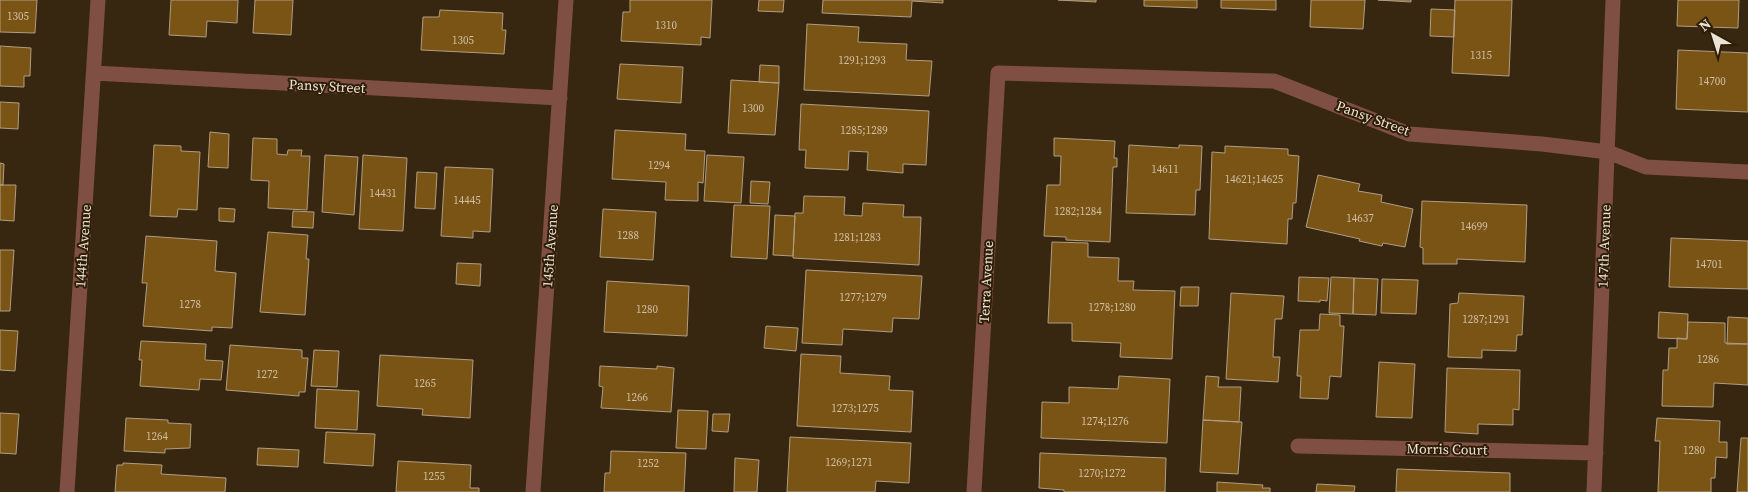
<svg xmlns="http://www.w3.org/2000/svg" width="1748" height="492" viewBox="0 0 1748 492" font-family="'Source Serif 4',serif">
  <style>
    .building { fill: #7a5415; stroke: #b09d83 }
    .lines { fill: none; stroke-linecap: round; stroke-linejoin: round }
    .minor { stroke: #7f4f44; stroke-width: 15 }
    .labels { text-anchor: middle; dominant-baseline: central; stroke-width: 4; stroke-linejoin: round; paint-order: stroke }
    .number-label { font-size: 11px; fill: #d0bfa5 }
    .street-label { font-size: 14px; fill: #ede3d5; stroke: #2d1d06 }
  </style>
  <rect width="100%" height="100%" fill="#372710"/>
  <path class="building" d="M0 0H37L35 33 0 32Z
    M171 0H238L237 23 207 21 206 37 169 35Z
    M255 0H293L291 35 253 33Z
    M630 0H712L710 38 701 37V45L621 41 623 12H630Z
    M759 0H784L783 12 758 11Z
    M823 0H943V3L912 1 911 17 822 13Z
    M1058 0H1096V2Z
    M1144 0H1197V8L1144 6Z
    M1221 0H1276V10L1221 8Z
    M1311 0H1365L1363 29 1310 27Z
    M1378 0H1411V2Z
    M1455 0H1512L1509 76 1452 73Z
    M1678 0H1739L1738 28 1677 26Z
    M1431 9 1455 10 1454 37 1430 36Z
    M440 10 503 13 502 30H506L504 54 421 50 423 17H439Z
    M807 24 859 27 858 42 907 44 906 60 932 61 929 96 804 90Z
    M0 46 31 48 30 76H24V87L0 86Z
    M1678 50 1748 53V112L1676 109Z
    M620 64 683 67 681 103 617 99Z
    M760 65 779 66V83L759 82Z
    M731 80 779 83 775 135 728 133Z
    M0 102 19 103 18 129 0 128Z
    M801 104 929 111 926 165 903 164V173L867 170 868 152 849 151 848 170 805 168 806 150H799Z
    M615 130 686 134 685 150 705 151 703 183 698 182V201L665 200 666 182 612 179Z
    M210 132 229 134 228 168 208 167Z
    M253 138 277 139V154L287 155 288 150H302L301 156H310L307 210 268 208 269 181 251 180Z
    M1054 138 1115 141 1114 158H1117V167H1113L1110 242 1066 240V237L1044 236 1047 185H1060L1061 156H1054Z
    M154 145 181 146V151L200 152 197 210 178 209 177 217 150 216Z
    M1129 145 1179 148V145L1202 146 1200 190H1196L1195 215 1126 213Z
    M1225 146 1288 149V155L1299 156 1296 203H1293L1292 219H1288L1287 244 1209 239 1212 152 1225 153Z
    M325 155 358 157 354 215 322 212Z
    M363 155 407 158 403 231 359 229Z
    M707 155 744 157 741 203 704 201Z
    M0 163 4 164 3 185H0Z
    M445 167 493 169 490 232 473 231V238L441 236Z
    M417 172 437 173 435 209 415 208Z
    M1318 175 1360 184 1358 191 1382 195 1381 202 1413 209 1405 247 1383 243 1382 246 1359 241 1360 239 1306 227Z
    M751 181 770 182 768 204 750 203Z
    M0 185H16L14 221 0 220Z
    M804 196 845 197 844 215 862 216 863 203 904 205 903 217H921L919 265 793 258 795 213H803Z
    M1422 201 1527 205 1525 262 1457 259V264H1423V248L1420 247Z
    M734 205 770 206 767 259 731 257Z
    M219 208 235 209 234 222 219 221Z
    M603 209 656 212 653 260 600 257Z
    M293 211 314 212 313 228 292 227Z
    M775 215 795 216 793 256 773 255Z
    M268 232 308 235 306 259H309L305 315 260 312Z
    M146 236 217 241 215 271 236 273 232 328 212 327V331L143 326 147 283H142Z
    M1671 238 1748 241V289L1669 287Z
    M1052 242 1088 243V257L1119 258 1118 281H1134L1133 290 1175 291 1172 359 1120 357 1121 343 1072 341V323H1048Z
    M0 250H14L10 311H0Z
    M457 263 481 264 480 286 456 284Z
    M806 270 922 276 919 319 893 318 892 332 843 329 842 345 802 343Z
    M1299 277 1329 278 1327 301 1320 300V302L1298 301Z
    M1331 277 1354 278 1353 314 1329 313Z
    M1354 278 1378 279 1376 315 1353 314Z
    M1382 279 1418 280 1416 314 1381 313Z
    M607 281 689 286 687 336 604 332Z
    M1181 287H1199L1198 306H1180Z
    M1231 293 1284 296 1282 319H1275L1273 357H1280L1278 382 1226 379Z
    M1459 293 1524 296 1522 335H1517L1516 351 1482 350V358L1448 357 1450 304 1458 303Z
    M1659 312 1688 314 1687 339 1658 338Z
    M1320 314 1340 315V326H1344L1341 377 1330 376 1328 399 1300 398 1301 376H1297L1300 330H1319Z
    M1728 317 1748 318V344H1727Z
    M1688 322 1725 323V343L1748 344V385L1714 383 1713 407 1662 406 1663 370H1668L1669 348H1677V338L1687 339Z
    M766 326 798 328 796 351 764 348Z
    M0 330 18 331 15 371 0 370Z
    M141 341 206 344 205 360 223 361 221 380 200 379 199 390 140 386 142 360H139Z
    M230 345 302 350V358H308L305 392H299V396L226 390Z
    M314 350 339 351 337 387 311 386Z
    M801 354 841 356 840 373 890 376 889 390 913 391 911 432 797 426Z
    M380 355 473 360 470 418 422 415 423 409 377 406Z
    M1379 362 1415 364 1412 418 1376 417Z
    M600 366 657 369V366L674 368 671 412 601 408 603 387 599 386Z
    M1447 368 1520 370 1519 410 1513 409V425L1478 424V434L1445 432Z
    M1119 376 1170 379 1167 443 1041 438 1042 402 1069 403V387L1118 389Z
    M1206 376 1219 377 1218 387H1241L1239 422 1203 420Z
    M317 389 359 391 357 430 315 428Z
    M678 410 708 411 706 449 676 448Z
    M0 413 19 414 16 454 0 453Z
    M713 414H730L728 432 712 431Z
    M126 418 168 420V423L191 424 190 448 165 449V453L124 451Z
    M1657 418 1720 421 1719 442H1727V458L1716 457 1715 478H1711V492H1658L1660 441H1655Z
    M1203 420 1242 422 1238 474 1200 472Z
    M326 432 375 434 373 466 324 463Z
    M790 437 911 443 909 483 876 481 875 492H787Z
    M1741 438H1748V492H1737Z
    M258 448 299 450 298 467 257 465Z
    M611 451 686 453 684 492H604L605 473H610Z
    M1040 453 1166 458 1165 492H1064V490L1039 488Z
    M735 458 759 460 757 492H734Z
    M398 461 471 465 470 488H479V492H396Z
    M123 463 162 465 161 474 226 478 225 492H115L117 465H123Z
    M1397 469 1510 473V492H1396Z
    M1217 482 1263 485 1262 488H1270V492H1217Z
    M1317 484 1355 486 1354 492H1316Z"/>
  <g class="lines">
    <path class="minor" d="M94 73 560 98
      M1298 446 1596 453
      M67 492 98 0
      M533 492 566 0
      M974 492 998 73 1274 81 1409 134 1542 144 1608 152 1646 167 1748 172
      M1594 492 1613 0"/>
  </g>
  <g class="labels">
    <g class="number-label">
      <text x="18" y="16">1305</text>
      <text x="666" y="25">1310</text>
      <text x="463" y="40">1305</text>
      <text x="1481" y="55">1315</text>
      <text x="862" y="60">1291;1293</text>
      <text x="1712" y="81">14700</text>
      <text x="753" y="108">1300</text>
      <text x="864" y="130">1285;1289</text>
      <text x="659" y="165">1294</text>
      <text x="1165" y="169">14611</text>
      <text x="1254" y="179">14621;14625</text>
      <text x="383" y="193">14431</text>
      <text x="467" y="200">14445</text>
      <text x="1078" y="211">1282;1284</text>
      <text x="1360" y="218">14637</text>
      <text x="1474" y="226">14699</text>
      <text x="628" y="235">1288</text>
      <text x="857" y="237">1281;1283</text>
      <text x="1709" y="264">14701</text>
      <text x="863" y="297">1277;1279</text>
      <text x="190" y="304">1278</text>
      <text x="1112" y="307">1278;1280</text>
      <text x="647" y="309">1280</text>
      <text x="1486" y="319">1287;1291</text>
      <text x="1708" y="359">1286</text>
      <text x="267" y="374">1272</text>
      <text x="425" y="383">1265</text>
      <text x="637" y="397">1266</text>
      <text x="855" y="408">1273;1275</text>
      <text x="1105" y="421">1274;1276</text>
      <text x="157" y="436">1264</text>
      <text x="1694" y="450">1280</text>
      <text x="849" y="462">1269;1271</text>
      <text x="648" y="463">1252</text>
      <text x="1102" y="473">1270;1272</text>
      <text x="434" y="476">1255</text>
    </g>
    <g class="street-label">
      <text transform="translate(327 86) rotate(3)">Pansy Street</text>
      <text transform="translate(1373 118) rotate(20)">Pansy Street</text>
      <text transform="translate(83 246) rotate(-86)">144th Avenue</text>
      <text transform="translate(550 246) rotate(-86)">145th Avenue</text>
      <text transform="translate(1604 246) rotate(-88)">147th Avenue</text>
      <text transform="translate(986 282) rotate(-87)">Terra Avenue</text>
      <text transform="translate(1447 449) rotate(1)">Morris Court</text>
    </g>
  </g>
  <g transform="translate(1713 35) rotate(321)" stroke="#2d1d06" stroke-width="4" paint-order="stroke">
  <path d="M0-4L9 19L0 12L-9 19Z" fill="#ede3d5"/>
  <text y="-8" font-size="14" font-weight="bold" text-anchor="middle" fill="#ede3d5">N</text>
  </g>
</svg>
